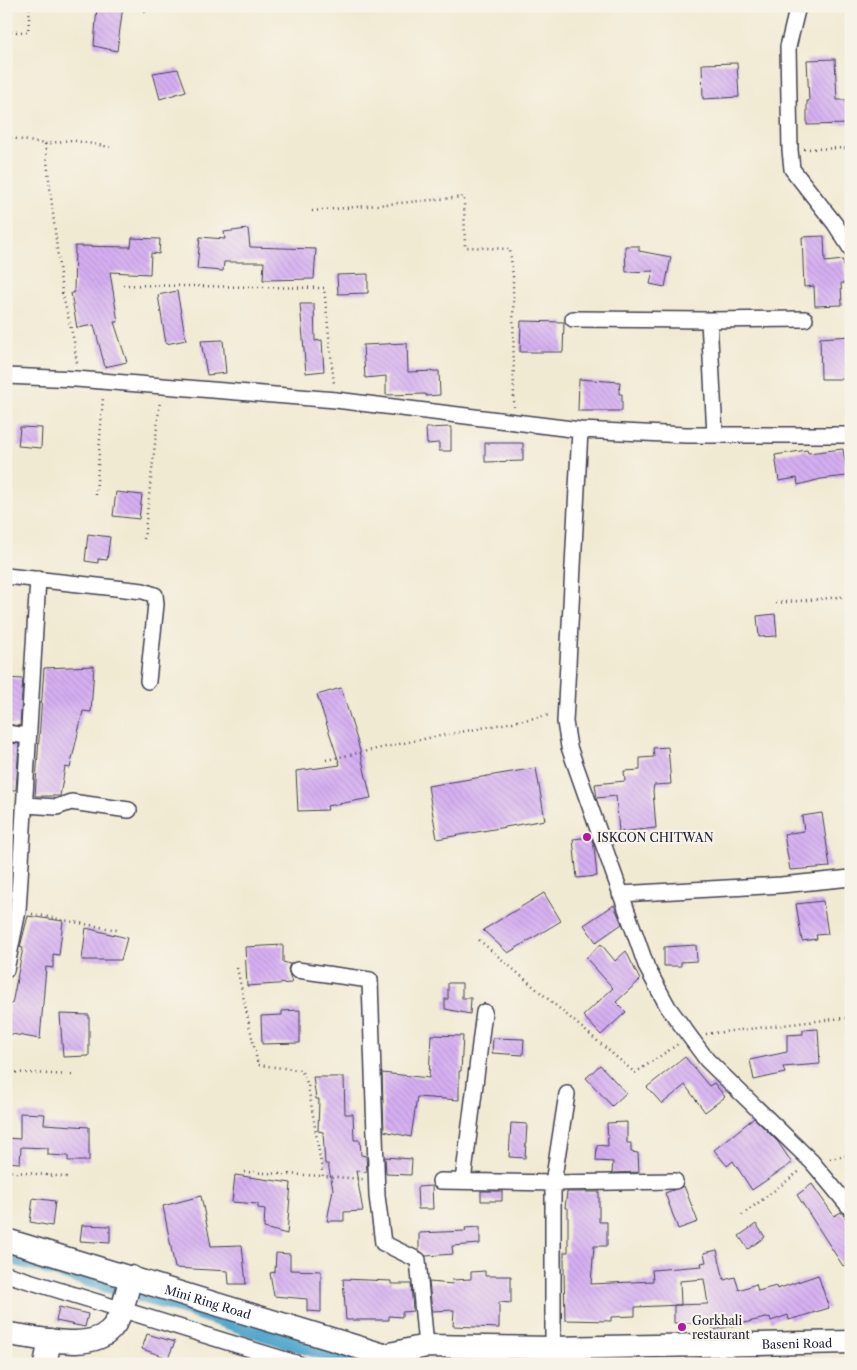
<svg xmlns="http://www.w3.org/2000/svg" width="857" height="1370" viewBox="0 0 857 1370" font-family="'Libre Caslon Text',serif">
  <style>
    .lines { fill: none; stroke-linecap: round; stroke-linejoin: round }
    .canal { stroke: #4ea4cb; stroke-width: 16 }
    .building { fill: url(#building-back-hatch) }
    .street-casing { stroke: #414052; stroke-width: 18 }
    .secondary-casing { stroke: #414052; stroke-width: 25 }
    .path { stroke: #414052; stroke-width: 2.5; stroke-dasharray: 1 4; stroke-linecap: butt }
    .street { stroke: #fff; stroke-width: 15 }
    .secondary { stroke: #fff; stroke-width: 22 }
    .poi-dot { fill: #b5179e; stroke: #f7f3e8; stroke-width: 2 }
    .labels { text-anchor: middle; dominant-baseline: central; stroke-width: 4.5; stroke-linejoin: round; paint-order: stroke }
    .poi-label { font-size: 12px; fill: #22223b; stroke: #f7f3e8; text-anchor: start }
    .street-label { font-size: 12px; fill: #22223b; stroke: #f7f3e8 }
  </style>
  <defs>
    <pattern id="building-back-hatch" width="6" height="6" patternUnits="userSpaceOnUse" patternTransform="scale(1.25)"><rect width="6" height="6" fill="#d5aff2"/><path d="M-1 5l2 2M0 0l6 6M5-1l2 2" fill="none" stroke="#b796d0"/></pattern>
  </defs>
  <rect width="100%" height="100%" fill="#f7f3e8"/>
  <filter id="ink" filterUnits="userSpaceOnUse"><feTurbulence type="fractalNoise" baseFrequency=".02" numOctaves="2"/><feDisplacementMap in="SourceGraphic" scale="10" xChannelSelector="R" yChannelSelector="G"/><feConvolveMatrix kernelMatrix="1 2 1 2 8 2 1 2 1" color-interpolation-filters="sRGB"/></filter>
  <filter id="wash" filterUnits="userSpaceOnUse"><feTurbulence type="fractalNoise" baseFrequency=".0096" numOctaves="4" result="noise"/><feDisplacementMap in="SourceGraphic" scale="20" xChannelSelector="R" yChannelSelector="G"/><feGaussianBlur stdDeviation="1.12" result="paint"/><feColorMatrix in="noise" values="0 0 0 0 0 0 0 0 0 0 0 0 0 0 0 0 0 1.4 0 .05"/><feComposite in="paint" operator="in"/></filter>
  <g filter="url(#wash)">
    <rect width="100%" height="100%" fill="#f1ead3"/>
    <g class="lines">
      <path class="canal" d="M6 1255 176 1305 360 1364"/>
    </g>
    <g id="blocks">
      <path class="building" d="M97 6H123L117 51 94 46Z
        M835 59 837 100H851V124L807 125V101H809L807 60Z
        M737 63 739 97 703 99 702 64Z
        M178 69 186 91 160 99 153 73Z
        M248 229 250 247 316 249 314 279 263 280 264 262H224L223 271 197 269 200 237 225 239 224 232Z
        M824 236 825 262 843 260 846 283H841L842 305 815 306 814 286 804 287 802 237Z
        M132 238 160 239 159 254 151 253 150 274 110 272 118 322H114L127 362 105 367 94 325 77 328 71 293H74L75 246 131 247Z
        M625 246H639V251L671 257 665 287 650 284 653 271 626 272Z
        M368 274V293L338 294 337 275Z
        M177 291 186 340 166 344 158 295Z
        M300 304H314L315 341 322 340 324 371 306 373Z
        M521 321 564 322 563 352H520Z
        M851 336V379H821L820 338Z
        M223 340 226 373 207 375 201 341Z
        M407 343 408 372 439 371 440 395 426 396V394L386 395V376L365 378 363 345Z
        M579 379 620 382 619 394H622V411H578Z
        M20 427 42 428 41 448 18 446Z
        M451 427V451H439V443L427 444 426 428Z
        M485 443H523V461L485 462Z
        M843 449 847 476 821 479 798 485 797 478 779 481 775 455 807 450 808 453Z
        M116 492 142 495 139 519 113 516Z
        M88 534 110 537 107 560 98 559V563L85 561Z
        M775 614 777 636 759 637 757 616Z
        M94 666 91 712 83 711 70 768 65 767 60 796H35L44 668Z
        M6 678 23 679 20 726 6 724Z
        M341 688 358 743 371 798 327 806 328 810 298 811 296 771 340 765 317 695Z
        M6 742 19 744 16 790H6Z
        M668 747 671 784 654 785 653 791 656 828 619 832 616 796 597 798 595 784 625 781 624 771 640 770V758L654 757 653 748Z
        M536 768 545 820 437 839 428 786Z
        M822 813 830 867 790 870 784 834 804 831 802 816Z
        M591 837 594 847 597 876 577 878 573 839Z
        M544 893 561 921 508 953 483 930Z
        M823 901 828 934 816 935 817 939 802 941 796 904Z
        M614 905 622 924 596 942 584 925Z
        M28 916 63 921 59 955 53 954V968L46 967 40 1039 6 1033 8 1004H12L23 948 20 947Z
        M86 928 127 938 121 960H82Z
        M601 944 615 961 626 951 640 980 616 1002 626 1012 601 1035 583 1016 613 988 586 958Z
        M283 945V962L290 964 288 969 292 983 247 986 245 947Z
        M696 945 697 961 681 962V966H664V947Z
        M448 983H462V998H471L470 1014 445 1009V999H448Z
        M300 1010V1043L262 1044 261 1016 282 1015V1011Z
        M60 1014 89 1015V1056L63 1057Z
        M818 1029 820 1064 783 1067 785 1073 754 1080 750 1060 787 1052V1035L803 1034V1030Z
        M431 1035 463 1036 461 1071H459V1100L417 1097 411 1137 384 1131 382 1073 429 1078Z
        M493 1038 524 1039 523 1055 492 1053Z
        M685 1057 709 1086 714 1083 725 1097 705 1112 685 1085 662 1104 647 1087Z
        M600 1065 626 1093 612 1106 586 1078Z
        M313 1077H344L345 1114H353L354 1140H360L361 1155 366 1156 367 1172 356 1171 363 1211 344 1212V1221H327L333 1189 328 1164H325L323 1132 318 1131 319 1099H316Z
        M20 1113 45 1114 44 1124 89 1127V1161H68V1156L48 1155V1148L21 1147 20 1163 6 1162V1138L20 1139Z
        M754 1118 778 1142 792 1163 752 1190 733 1161 727 1166 714 1150Z
        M627 1122V1143H631V1152L638 1153 639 1172 612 1173 613 1162 596 1161 597 1145 608 1146 607 1123Z
        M511 1123 527 1124 525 1158 509 1157Z
        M385 1157 412 1159 411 1175 386 1174Z
        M235 1175 291 1183 287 1234 264 1228 265 1209 258 1208V1204L232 1202Z
        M812 1184 834 1216 841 1212 851 1226V1261L843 1266 797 1195Z
        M432 1186 433 1209H418L417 1187Z
        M684 1186 698 1222 678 1229 665 1193Z
        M481 1191H502V1201H481Z
        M567 1192H599V1222H607V1246H594L591 1284 653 1281 652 1270 702 1266 701 1263 706 1262 704 1253 717 1250 724 1280 735 1277 739 1290 756 1284 758 1291 776 1286 777 1289 818 1275 829 1308 789 1320 788 1315 771 1321 770 1317 713 1330 712 1323H674V1305L708 1304 704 1279 680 1281 681 1305 635 1307V1316L611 1317V1321L565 1320 564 1271V1252H568V1208H565Z
        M201 1196 211 1246 242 1245 246 1284H229L228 1271 175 1268 163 1206Z
        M33 1198 55 1201 52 1226 30 1222Z
        M756 1224 765 1237 748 1249 739 1236Z
        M82 1225 110 1226V1243L80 1241Z
        M480 1227V1244L452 1246 453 1254 426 1256 419 1250V1233L466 1231 465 1228Z
        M276 1253 290 1254V1270L321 1271V1312L307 1311V1299L274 1296 270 1273 275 1272Z
        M485 1271V1276H511V1303L499 1302V1328L453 1326 454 1310 432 1311 429 1282 453 1284 452 1280 471 1279V1272Z
        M343 1279 391 1281V1284H411L413 1311 402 1312V1317L389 1316V1320H346Z
        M59 1307 88 1314 85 1327 56 1321Z
        M147 1334 175 1342 168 1358 142 1349Z
        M511 1360 553 1361 606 1360V1364H510Z"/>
    </g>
  </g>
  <g filter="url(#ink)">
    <use href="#blocks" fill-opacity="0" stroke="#414052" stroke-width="1"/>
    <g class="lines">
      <defs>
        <path id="street" d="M798 6 788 47 790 150 792 169 835 224 851 249
          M573 319 709 320 715 435
          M709 320 805 319
          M6 376 76 379 336 400 580 430 686 435H851
          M580 430 565 722 569 747 647 968 668 1007 707 1060 812 1162 851 1209
          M6 576 143 591 155 595 156 604 148 681
          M6 733 27 736
          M24 805 57 807 71 802 129 810
          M620 894 781 885 851 878
          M6 970 18 911 38 579
          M297 970 370 980 377 1196 383 1243 418 1260 426 1346
          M440 1181 553 1183 675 1181
          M463 1181 484 1012
          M6 1274 299 1364
          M553 1348V1183L567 1094"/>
        <g id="secondary">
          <path id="s1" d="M6 1240 400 1360"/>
          <path d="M6 1334C35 1336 91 1354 112 1328 123 1315 126 1293 131 1277"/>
          <path id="s2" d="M386 1355 426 1346 553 1348 851 1342"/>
          <path d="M45 1364 50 1340"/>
        </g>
      </defs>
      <use href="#street" class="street-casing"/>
      <use href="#secondary" class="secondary-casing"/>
      <path class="path" d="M143 6 146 13
        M6 32H28L30 6
        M6 137 45 144 70 140 110 147
        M45 144 62 292 74 341 77 365
        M804 149 851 148
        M312 211 464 197 465 247 510 249 513 277 514 407
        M123 285 324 288 334 384
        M96 495 103 397
        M144 539 160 401
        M776 603 851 596
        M326 760 413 741 550 715
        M32 914 117 930
        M479 940 635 1073 678 1044
        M237 968 258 1065 301 1070 308 1085 323 1176 363 1179
        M706 1034 851 1017
        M6 1072 74 1075
        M830 1159 851 1155
        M6 1171 67 1177
        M244 1172 323 1176
        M742 1215 800 1171"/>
      <use href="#street" class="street"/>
      <use href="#secondary" class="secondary"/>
    </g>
  </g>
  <g class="poi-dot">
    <circle cx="587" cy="837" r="5"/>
    <circle cx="682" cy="1327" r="5"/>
  </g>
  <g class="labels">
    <g class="poi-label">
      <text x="597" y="837">ISKCON CHITWAN</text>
      <text x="692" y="1320">Gorkhali<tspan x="692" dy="14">restaurant</tspan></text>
    </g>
    <g class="street-label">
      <text stroke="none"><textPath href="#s1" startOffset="211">Mini Ring Road</textPath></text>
      <text stroke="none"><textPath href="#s2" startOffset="412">Baseni Road</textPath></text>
    </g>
  </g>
  <rect width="857" height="1370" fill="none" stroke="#f7f3e8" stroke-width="25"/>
</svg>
